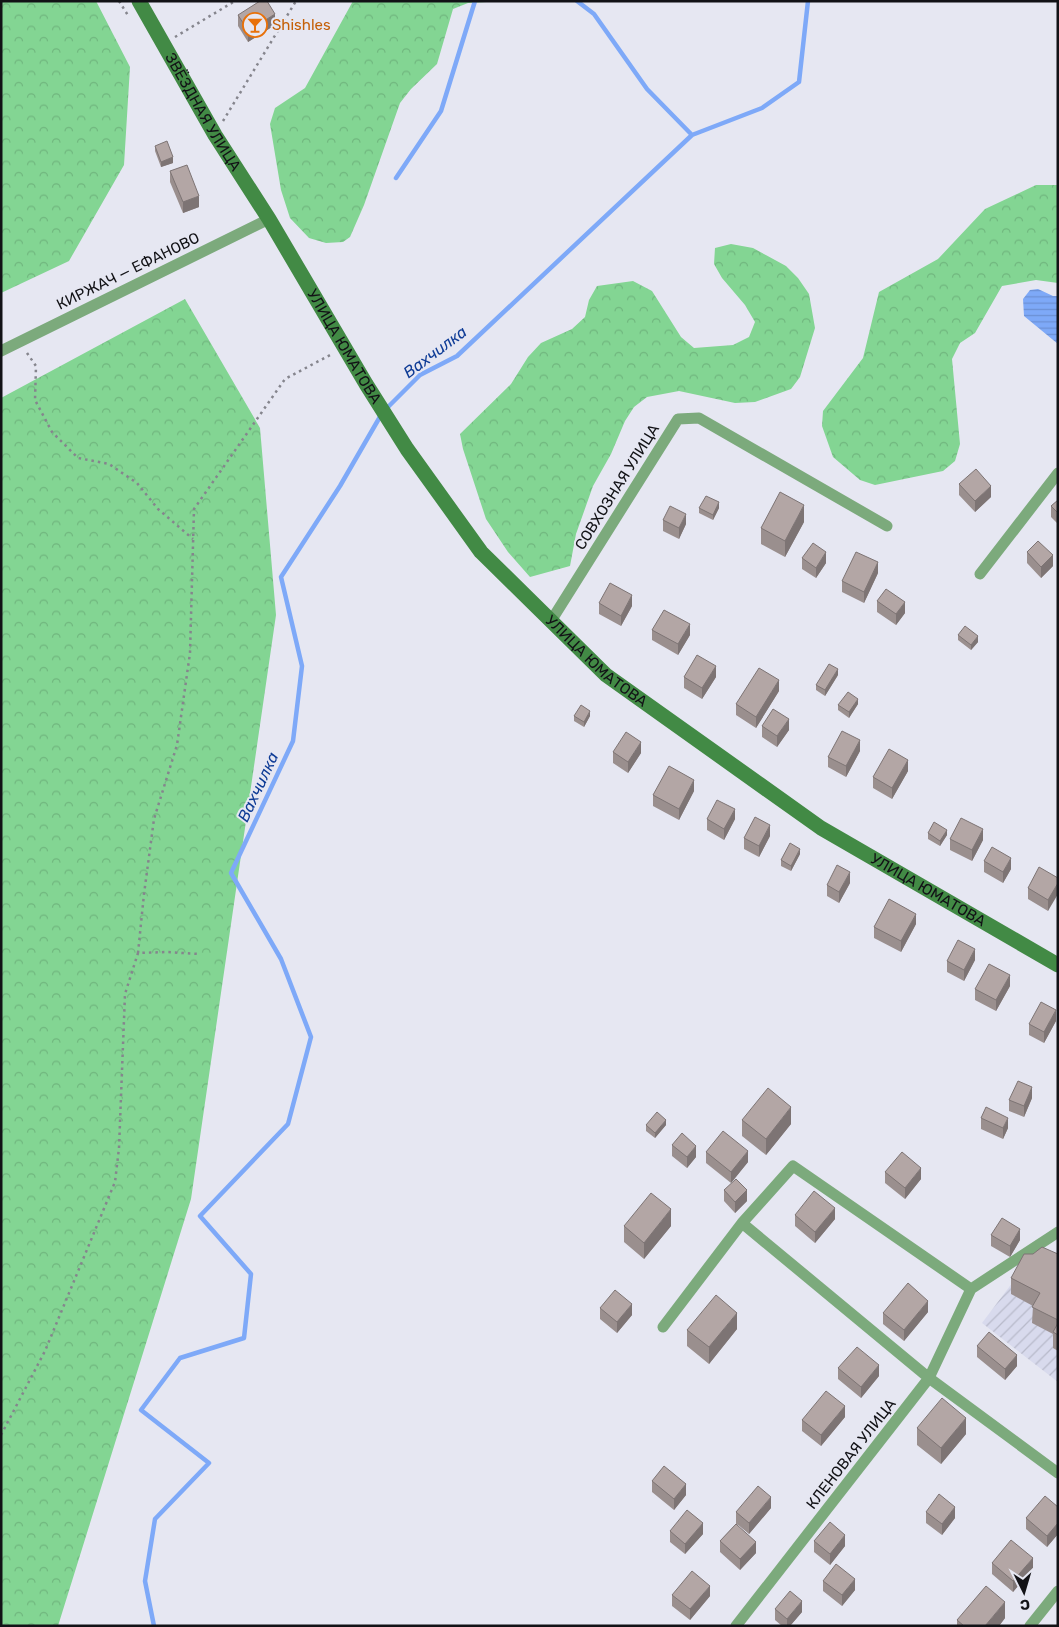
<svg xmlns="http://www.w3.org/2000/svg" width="1059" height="1627" viewBox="0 0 1059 1627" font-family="Rubik,sans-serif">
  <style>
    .industrial { fill: url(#industrial-furrows) }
    .forest { fill: url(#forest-crowns) }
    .water { fill: url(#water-rules) }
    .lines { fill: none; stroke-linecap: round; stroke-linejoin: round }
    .stream { stroke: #7ea9f8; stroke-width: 4.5 }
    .path { stroke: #85858d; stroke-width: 2.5; stroke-dasharray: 2.5 4; stroke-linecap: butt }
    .minor { stroke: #7caa7c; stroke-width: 11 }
    .secondary { stroke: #428a45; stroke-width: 15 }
    .wall { fill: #9a8f8e }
    .shaded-wall { fill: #7d7474 }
    .building { fill: #b3a6a5; stroke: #7d7474 }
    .labels { text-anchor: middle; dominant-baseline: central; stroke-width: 4; stroke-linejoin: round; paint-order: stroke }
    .food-label { font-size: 15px; fill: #c56008; stroke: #e6e7f2; text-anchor: start }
    .street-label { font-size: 15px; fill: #121216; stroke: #e6e7f2 }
    .water-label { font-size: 16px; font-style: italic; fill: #0f3c96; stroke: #e6e7f2 }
  </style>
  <defs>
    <pattern id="industrial-furrows" width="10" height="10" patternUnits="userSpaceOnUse" patternTransform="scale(1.25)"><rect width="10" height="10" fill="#d8daed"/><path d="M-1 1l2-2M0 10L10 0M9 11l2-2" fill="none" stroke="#b8baca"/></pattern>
    <pattern id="forest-crowns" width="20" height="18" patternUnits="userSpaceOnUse" patternTransform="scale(1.25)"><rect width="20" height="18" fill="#83d593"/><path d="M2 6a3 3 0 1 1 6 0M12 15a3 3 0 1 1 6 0" fill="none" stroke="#70b67e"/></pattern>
    <pattern id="water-rules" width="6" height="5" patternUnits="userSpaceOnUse" patternTransform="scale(1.25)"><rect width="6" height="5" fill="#7ea9f8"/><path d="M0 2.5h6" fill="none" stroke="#6c90d4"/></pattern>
  </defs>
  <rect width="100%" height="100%" fill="#e6e7f2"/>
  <path class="industrial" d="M1058 1255V1382L982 1323 1022 1270Z"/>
  <path class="forest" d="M1 1H96L130 67 124 165 69 261 1 293Z
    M353 1H505L468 3 453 9 437 64 411 89 400 103 364 205 350 237 343 242 326 243 309 238 290 218 281 190 270 124 275 108 305 88Z
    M1036 185H1058V283L1036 280 1002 286 975 333 960 343 952 359 960 444 955 461 943 471 875 485 860 480 833 457 822 426 823 411 863 358 879 292 938 259 985 209Z
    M731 244 753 248 786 266 798 278 809 294 815 328 800 377 791 389 755 402 735 403 679 391 647 397 634 407 625 421 611 454 593 486 576 534 570 566 530 577 508 552 486 519 463 449 460 434 511 384 528 357 541 343 572 329 585 317 589 300 597 286 633 281 652 291 681 337 694 348 733 345 749 337 755 322 745 305 722 278 714 264 715 248Z
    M185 299 260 428 276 615 191 1199 58 1626H1V398Z"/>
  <path class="water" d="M1038 289 1053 296H1058V344L1024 316 1023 299 1030 290Z"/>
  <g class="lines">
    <path class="stream" d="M577 1 594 14 647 89 692 135
      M396 178 441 111 475 1
      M386 409 420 375 457 356 692 135 762 108 799 82 808 1
      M154 1626 145 1581 155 1519 209 1463 141 1410 180 1358 244 1338 251 1274 200 1216 288 1124 311 1037 281 959 231 873 293 741 302 666 281 577 340 486 381 415"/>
    <path class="path" d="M119 1 129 17
      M175 37 235 1
      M223 121 296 1
      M27 353 36 366 35 400 52 432 78 458 109 464 137 483 158 509 193 539
      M138 953 144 894 154 819 177 745 190 653 194 509 285 379 332 354
      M1 1435 45 1351 115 1182 119 1148 125 994 138 953 167 952 199 954"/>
    <path class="minor" d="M1 351 269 219
      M980 574 1058 473
      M551 621 678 419 699 418 887 526
      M742 1223 793 1166 971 1289
      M971 1289 1058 1232
      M663 1327 742 1223 929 1378 1058 1473
      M736 1626 929 1378 971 1289
      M1030 1626 1058 1591"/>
    <path class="secondary" id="s1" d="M139 1 215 135 269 219 366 384 407 449 481 552 606 675 821 828 1058 965"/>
  </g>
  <path class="wall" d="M238 15 275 25 248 42 238 26Z
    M155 146 173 163 161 167 155 151Z
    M170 171 199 207 183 213 170 182Z
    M959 484 991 497 975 512 959 495Z
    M1058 500V524L1051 517V506Z
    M699 508H719L713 520 699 513Z
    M663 520 686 524 679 539 663 531Z
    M804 522 785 557 761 544V528Z
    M1027 552 1053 566 1041 578 1027 563Z
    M802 558 826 563 816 578 802 569Z
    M878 573 864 603 842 592V581Z
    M877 601 905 613 896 625 877 612Z
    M599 603 632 606 621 626 599 614Z
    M652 630 690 635 678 655 652 640Z
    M958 635 978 642 971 650 958 640Z
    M838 675 825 696 816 690V685Z
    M684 677H716L702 699 684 688Z
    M779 691 756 728 736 715V704Z
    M858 704 849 718 838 710V705Z
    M574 716H590L584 727 574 721Z
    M762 726 789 730 777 747 762 737Z
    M860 751 846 777 828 767V757Z
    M613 752 641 753 628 773 613 763Z
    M908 771 892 799 873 788V777Z
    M694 791 679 820 653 806V795Z
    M707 819H735L724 840 707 830Z
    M928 833 947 835 940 846 928 839Z
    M770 836 759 857 744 849V838Z
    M950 839 983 840 972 861 950 850Z
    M800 854 791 871 781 866V860Z
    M984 861 1011 869 1003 883 984 872Z
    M1058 878 1048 911 1028 899V888Z
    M850 883 839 903 827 896V885Z
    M916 924 901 952 874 938V927Z
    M975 960 964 981 947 972V961Z
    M1010 986 996 1011 975 1000V989Z
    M1056 1021 1044 1043 1029 1035V1024Z
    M1032 1098 1024 1117 1009 1111V1100Z
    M981 1118 1008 1128 1003 1139 981 1129Z
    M742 1120 791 1124 766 1155 742 1136Z
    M646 1125H666L655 1138 646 1131Z
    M672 1145 696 1157 687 1168 672 1156Z
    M706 1152 748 1162 731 1183 706 1163Z
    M885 1172 921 1179 905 1199 885 1183Z
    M724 1190 747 1201 735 1213 724 1201Z
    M795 1215 835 1219 815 1243 795 1226Z
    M624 1226H671L644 1259 624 1242Z
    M991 1235 1020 1240 1010 1257 991 1246Z
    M1058 1254V1351L1053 1348V1334L1032 1323 1033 1306 1011 1294V1278Z
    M600 1308 632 1315 617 1333 600 1319Z
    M928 1312 904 1341 883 1324V1313Z
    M737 1329 709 1364 687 1346V1330Z
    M977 1346 1017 1366 1005 1380 977 1357Z
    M838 1368 879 1376 861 1398 838 1379Z
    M845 1417 821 1446 802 1431V1420Z
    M917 1428 966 1434 941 1464 917 1445Z
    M652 1481 686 1495 674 1510 652 1492Z
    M1058 1507V1534L1047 1547 1026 1529V1518Z
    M771 1508 749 1534 737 1524 756 1553 740 1570 720 1552V1541L736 1524V1512Z
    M926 1512 955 1518 942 1535 926 1523Z
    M670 1531 703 1534 685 1554 670 1542Z
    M814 1541 845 1546 830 1565 814 1552Z
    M992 1563 1033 1568 1013 1592 992 1574Z
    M823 1581 855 1590 842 1606 823 1591Z
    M672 1595 710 1596 690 1620 672 1606Z
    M775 1609 802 1612 790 1626H782L775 1620Z
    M1005 1618 999 1626H957V1620Z"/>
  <path class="shaded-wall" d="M275 14V25L248 42V31Z
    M173 157V163L161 167V162Z
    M199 196V207L183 213V202Z
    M991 486V497L975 512V501Z
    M719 502V508L713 520V515Z
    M804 505V522L785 557V541Z
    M686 514V524L679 539V528Z
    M826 552V563L816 578V568Z
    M1053 555V566L1041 578V567Z
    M878 562V573L864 603V592Z
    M632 595V606L621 626V616Z
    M905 602V613L896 625V614Z
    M690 624V635L678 655V644Z
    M978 636V642L971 650V645Z
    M716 666V677L702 699V688Z
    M838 669V675L825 696V690Z
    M779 680V691L756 728V717Z
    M858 699V704L849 718V712Z
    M590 711V716L584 727V722Z
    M789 719V730L777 747V736Z
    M860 740V751L846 777V766Z
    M641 742V753L628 773V762Z
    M908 760V771L892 799V788Z
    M694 780V791L679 820V809Z
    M735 809V819L724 840V829Z
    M770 825V836L759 857V846Z
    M983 829V840L972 861V850Z
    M947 830V835L940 846V841Z
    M800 849V854L791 871V866Z
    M1011 858V869L1003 883V872Z
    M850 872V883L839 903V892Z
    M1058 883V894L1048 911V900Z
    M916 914V924L901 952V941Z
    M975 949V960L964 981V970Z
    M1010 975V986L996 1011V1000Z
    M1056 1010V1021L1044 1043V1032Z
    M1032 1087V1098L1024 1117V1106Z
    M791 1107V1124L766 1155V1139Z
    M1008 1118V1128L1003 1139V1128Z
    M666 1120V1125L655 1138V1133Z
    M696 1146V1157L687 1168V1157Z
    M748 1151V1162L731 1183V1172Z
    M921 1168V1179L905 1199V1188Z
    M747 1190V1201L735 1213V1202Z
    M835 1208V1219L815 1243V1232Z
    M671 1209V1226L644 1259V1243Z
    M1020 1229V1240L1010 1257V1246Z
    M928 1301V1312L904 1341V1330Z
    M632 1304V1315L617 1333V1322Z
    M737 1313V1329L709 1364V1347Z
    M1017 1355V1366L1005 1380V1369Z
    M879 1365V1376L861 1398V1387Z
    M845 1406V1417L821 1446V1435Z
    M966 1418V1434L941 1464V1448Z
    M686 1484V1495L674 1510V1499Z
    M771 1497V1508L749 1534V1523Z
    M955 1507V1518L942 1535V1524Z
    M703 1523V1534L685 1554V1544Z
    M1058 1523V1534L1047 1547V1536Z
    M845 1535V1546L830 1565V1554Z
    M756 1542V1553L740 1570V1559Z
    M1033 1558V1568L1013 1592V1581Z
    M855 1579V1590L842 1606V1595Z
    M710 1586V1596L690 1620V1609Z
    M802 1601V1612L790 1626H787V1619Z
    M1005 1602V1618L999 1626H985Z"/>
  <path class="building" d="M260 1H267L275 14 248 31 238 15Z
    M167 141 173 157 161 162 155 146Z
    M187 165 199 196 183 202 170 171Z
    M976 469 991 486 975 501 959 484Z
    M780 492 804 505 785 541 761 528Z
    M706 496 719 502 713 515 699 508Z
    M1058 500V513L1051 506Z
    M670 506 686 514 679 528 663 520Z
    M1038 541 1053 555 1041 567 1027 552Z
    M813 543 826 552 816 568 802 558Z
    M856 552 878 562 864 592 842 581Z
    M610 583 632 595 621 616 599 603Z
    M886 589 905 602 896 614 877 601Z
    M664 610 690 624 678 644 652 630Z
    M965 626 978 636 971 645 958 635Z
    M697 655 716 666 702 688 684 677Z
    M829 664 838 669 825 690 816 685Z
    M759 668 779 680 756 717 736 704Z
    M848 692 858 699 849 712 838 705Z
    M581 705 590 711 584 722 574 716Z
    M773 709 789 719 777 736 762 726Z
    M842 731 860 740 846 766 828 757Z
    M626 732 641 742 628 762 613 752Z
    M889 749 908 760 892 788 873 777Z
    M669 766 694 780 679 809 653 795Z
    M717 800 735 809 724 829 707 819Z
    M755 817 770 825 759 846 744 838Z
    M961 818 983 829 972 850 950 839Z
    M934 822 947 830 940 841 928 833Z
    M790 843 800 849 791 866 781 860Z
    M992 847 1011 858 1003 872 984 861Z
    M837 865 850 872 839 892 827 885Z
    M1039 867 1058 878V883L1048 900 1028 888Z
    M889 899 916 914 901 941 874 927Z
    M958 940 975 949 964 970 947 961Z
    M989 964 1010 975 996 1000 975 989Z
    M1041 1002 1056 1010 1044 1032 1029 1024Z
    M1018 1081 1032 1087 1024 1106 1009 1100Z
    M768 1088 791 1107 766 1139 742 1120Z
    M986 1107 1008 1118 1003 1128 981 1118Z
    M657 1112 666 1120 655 1133 646 1125Z
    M723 1131 748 1151 731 1172 706 1152Z
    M682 1133 696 1146 687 1157 672 1145Z
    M902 1152 921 1168 905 1188 885 1172Z
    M736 1179 747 1190 735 1202 724 1190Z
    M814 1191 835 1208 815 1232 795 1215Z
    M651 1193 671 1209 644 1243 624 1226Z
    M1002 1218 1020 1229 1010 1246 991 1235Z
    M1042 1247 1058 1254V1320L1032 1307 1040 1293 1011 1278 1024 1254H1033Z
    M908 1283 928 1301 904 1330 883 1313Z
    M615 1290 632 1304 617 1322 600 1308Z
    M716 1295 737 1313 709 1347 687 1330Z
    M1058 1323V1335L1053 1332Z
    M989 1332 1017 1355 1005 1369 977 1346Z
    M857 1347 879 1365 861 1387 838 1368Z
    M826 1391 845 1406 821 1435 802 1420Z
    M942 1398 966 1418 941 1448 917 1428Z
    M664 1466 686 1484 674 1499 652 1481Z
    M758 1486 771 1497 749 1523 736 1512Z
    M939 1494 955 1507 942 1524 926 1512Z
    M1045 1496 1058 1507V1523L1047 1536 1026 1518Z
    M687 1510 703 1523 685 1544 670 1531Z
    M830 1522 845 1535 830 1554 814 1541Z
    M736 1524 756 1542 740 1559 720 1541Z
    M1011 1540 1033 1558 1013 1581 992 1563Z
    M836 1564 855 1579 842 1595 823 1581Z
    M692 1571 710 1586 690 1609 672 1595Z
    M986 1586 1005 1602 985 1626H964L957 1620Z
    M790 1591 802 1601 787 1619 775 1609Z"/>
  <defs>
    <symbol id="bar-ring" viewBox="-11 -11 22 22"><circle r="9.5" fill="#e6e7f2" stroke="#e8710a" stroke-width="1.5"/><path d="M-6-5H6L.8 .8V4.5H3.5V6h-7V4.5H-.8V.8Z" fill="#e8710a"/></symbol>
  </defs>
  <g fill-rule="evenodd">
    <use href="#bar-ring" x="241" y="11" width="28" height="28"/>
  </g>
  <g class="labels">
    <g class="food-label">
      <text x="272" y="25">Shishles</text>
    </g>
    <g class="street-label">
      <text stroke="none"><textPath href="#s1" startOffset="128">ЗВЁЗДНАЯ УЛИЦА</textPath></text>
      <text transform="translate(128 271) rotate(-26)">КИРЖАЧ — ЕФАНОВО</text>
      <text stroke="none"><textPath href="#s1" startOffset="402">УЛИЦА ЮМАТОВА</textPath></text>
      <text transform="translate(617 487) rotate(-58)">СОВХОЗНАЯ УЛИЦА</text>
      <text stroke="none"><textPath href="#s1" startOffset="808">УЛИЦА ЮМАТОВА</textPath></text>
      <text stroke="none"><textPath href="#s1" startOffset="1212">УЛИЦА ЮМАТОВА</textPath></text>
      <text transform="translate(851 1454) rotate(-52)">КЛЕНОВАЯ УЛИЦА</text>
    </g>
    <g class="water-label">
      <text transform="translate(435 352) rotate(-37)">Вахчилка</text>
      <text transform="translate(258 787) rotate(-65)">Вахчилка</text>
    </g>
  </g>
  <rect width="1059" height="1627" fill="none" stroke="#121216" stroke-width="5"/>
  <g transform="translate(1024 1592) rotate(175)" stroke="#e6e7f2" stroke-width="4" paint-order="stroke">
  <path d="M0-4L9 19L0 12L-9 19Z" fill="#121216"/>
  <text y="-8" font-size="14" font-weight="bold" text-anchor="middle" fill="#121216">С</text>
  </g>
</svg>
